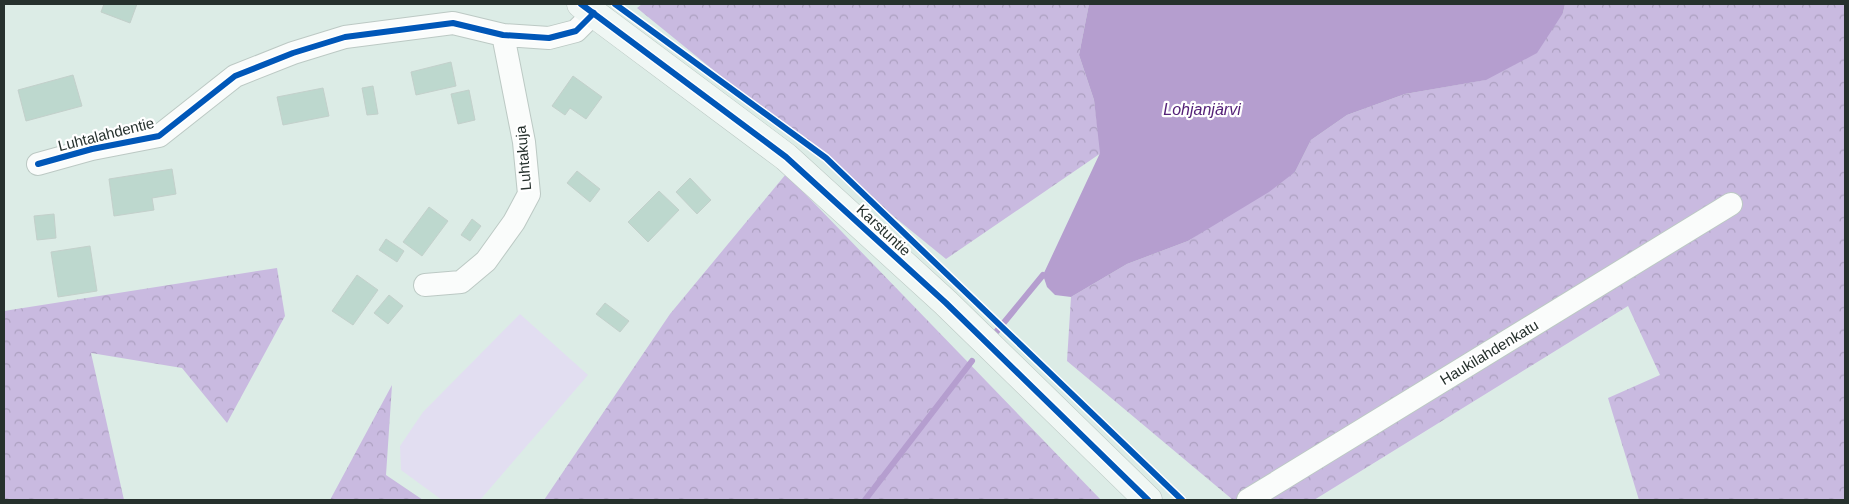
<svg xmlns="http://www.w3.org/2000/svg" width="1849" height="504" viewBox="0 0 1849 504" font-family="Arial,sans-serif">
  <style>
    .forest { fill: url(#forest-crowns) }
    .pitch { fill: #e2def1 }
    .water { fill: #b59ecf }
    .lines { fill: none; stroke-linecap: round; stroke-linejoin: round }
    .stream { stroke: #b59ecf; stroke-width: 6 }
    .building { fill: #bdd8ce; stroke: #c3d0cb }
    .street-casing { stroke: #bcc9c4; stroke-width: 24 }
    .secondary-casing { stroke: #bcc9c4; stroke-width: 29 }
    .street { stroke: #fafcfb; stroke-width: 22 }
    .secondary { stroke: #f0f7f4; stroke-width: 28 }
    .cycleway-casing { stroke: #fff; stroke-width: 9 }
    .cycleway { stroke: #0057b8; stroke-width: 6 }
    .labels { text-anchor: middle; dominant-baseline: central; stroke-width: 4.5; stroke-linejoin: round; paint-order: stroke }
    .street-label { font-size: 15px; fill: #26312d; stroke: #fff }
    .water-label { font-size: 16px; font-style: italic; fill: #552278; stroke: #fff }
  </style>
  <defs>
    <pattern id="forest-crowns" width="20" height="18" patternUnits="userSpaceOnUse" patternTransform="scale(1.25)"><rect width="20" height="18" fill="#c9bae0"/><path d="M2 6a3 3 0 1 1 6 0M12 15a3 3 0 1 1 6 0" fill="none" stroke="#aca0c0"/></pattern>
  </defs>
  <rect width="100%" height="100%" fill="#dcece6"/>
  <path class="forest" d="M642 4H1089L1079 55 1094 100 1101 153 946 259 637 8Z
    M1565 4H1845V500H1639L1608 398 1660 375 1628 306 1314 500H1233L1067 361 1071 297 1127 264 1188 241 1295 172 1311 140 1347 115 1405 94 1485 80 1563 13Z
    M786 174 1101 500H544L670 314Z
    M277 268 285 316 227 423 182 368 91 353 124 500H4V311Z
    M392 385 386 475 423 500H330Z"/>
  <path class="pitch" d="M520 314 588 375 480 500H442L401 470 400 446 423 412Z"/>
  <path class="water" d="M1089 4H1565L1563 13 1537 53 1486 80 1405 94 1347 115 1311 140 1295 172 1269 192 1188 241 1127 264 1071 297 1055 295 1047 287 1043 275 1100 153 1094 100 1079 55Z"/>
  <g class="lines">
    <path class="stream" d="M997 331 1043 275
      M865 500 972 361"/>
  </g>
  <path class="building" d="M104 4H137L130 23 101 12Z
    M451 62 456 86 416 95 411 72Z
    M73 75 82 106 26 121 18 90Z
    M573 76 602 97 586 119 570 108 565 115 552 106Z
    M373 86 378 114 367 115 362 88Z
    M323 88 329 116 283 125 277 97Z
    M469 90 475 120 458 124 451 94Z
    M172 169 176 194 152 198 154 210 114 216 109 179Z
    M577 171 600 189 590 202 567 183Z
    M690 178 711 200 697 214 676 192Z
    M659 191 679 210 648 242 628 222Z
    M429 207 448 221 422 256 403 242Z
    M54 214 56 238 37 240 34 216Z
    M472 219 481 226 470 241 461 235Z
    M386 239 404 251 397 262 379 250Z
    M90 246 97 291 58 297 51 252Z
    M357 275 378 290 353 325 332 311Z
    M389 295 403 306 388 324 374 313Z
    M605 303 629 321 620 332 596 314Z"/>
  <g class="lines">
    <defs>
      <path id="street" d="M38 164 92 149 159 136 235 76 293 53 345 37 453 23 503 35 549 38 576 31 594 13
        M425 285 461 282 486 261 514 222 529 194 524 142 503 35
        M1248 500 1731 204"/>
      <path id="secondary" d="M581 4 786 157 946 303 1148 500"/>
    </defs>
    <use href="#street" class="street-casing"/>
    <use href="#secondary" class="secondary-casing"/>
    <use href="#street" class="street"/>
    <use href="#secondary" class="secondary"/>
    <defs>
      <path id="cycleway" d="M581 4 786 157 946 303 1148 500
        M615 4 826 158 1182 500
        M38 164 92 149 159 136 235 76 293 53 345 37 453 23 503 35 549 38 576 31 594 13"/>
    </defs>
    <use href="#cycleway" class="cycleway-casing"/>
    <use href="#cycleway" class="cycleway"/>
  </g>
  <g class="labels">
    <g class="street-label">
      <text transform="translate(106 134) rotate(-14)">Luhtalahdentie</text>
      <text transform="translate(523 158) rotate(-95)">Luhtakuja</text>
      <text transform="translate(884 230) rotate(43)">Karstuntie</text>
      <text transform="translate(1489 352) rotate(-31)">Haukilahdenkatu</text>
    </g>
    <g class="water-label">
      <text x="1202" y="109">Lohjanjärvi</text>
    </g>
  </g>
  <rect width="1849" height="504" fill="none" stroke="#26312d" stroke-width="10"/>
</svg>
